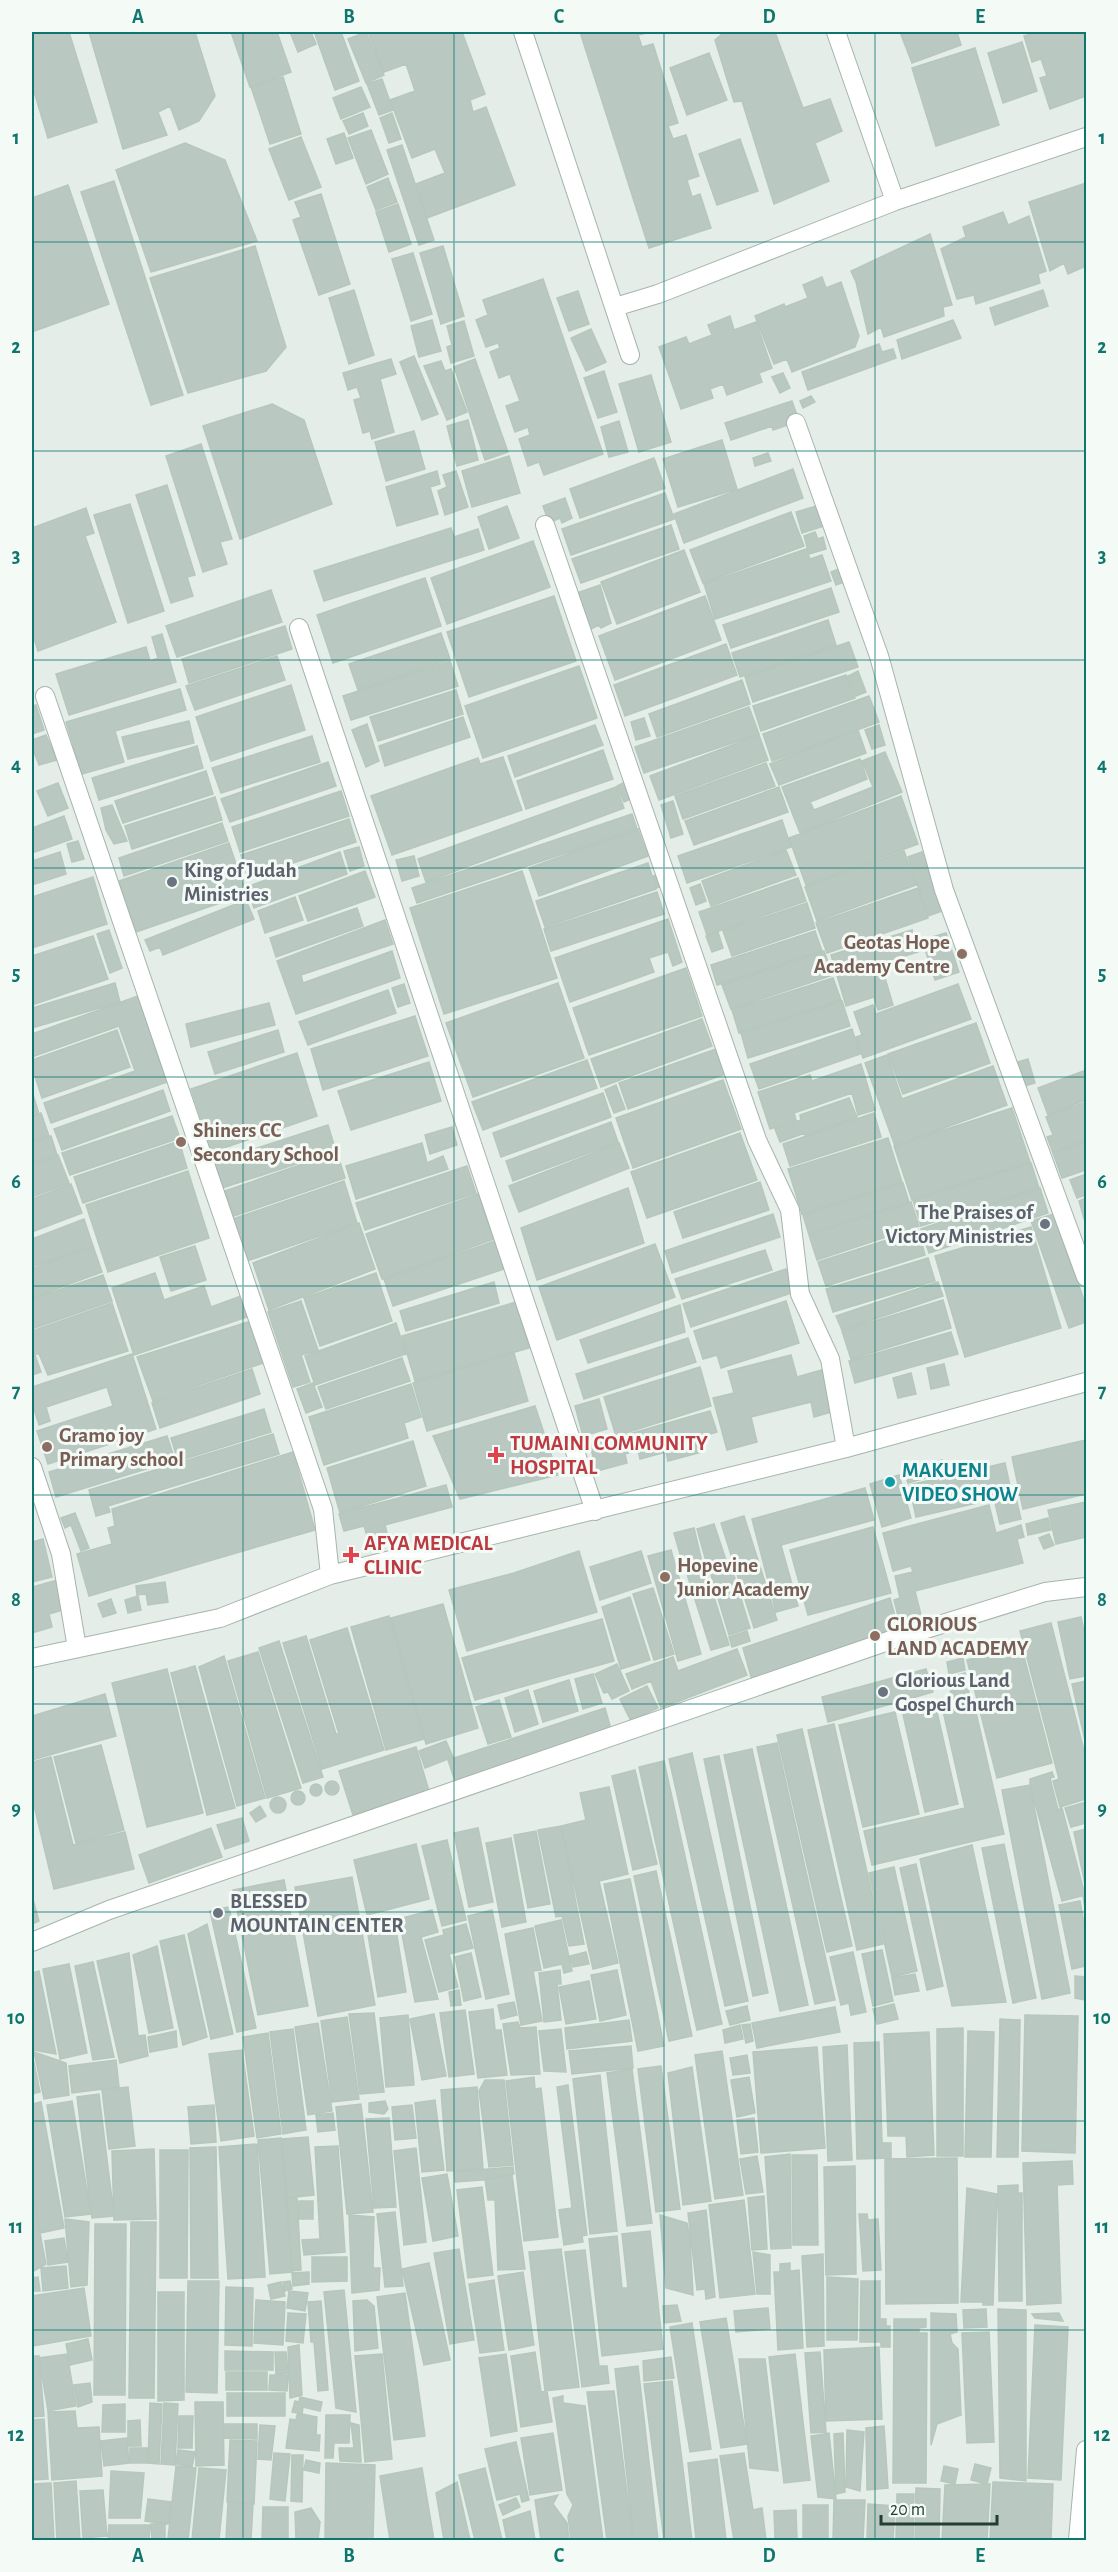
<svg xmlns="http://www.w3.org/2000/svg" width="1118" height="2572" viewBox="0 0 1118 2572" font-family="'Alegreya Sans',sans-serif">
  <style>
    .building { fill: #b9c8c0; stroke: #b6c7bd; stroke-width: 1.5 }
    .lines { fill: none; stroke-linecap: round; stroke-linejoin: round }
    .minor-casing { stroke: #a6b5ad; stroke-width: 20 }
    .minor { stroke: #fff; stroke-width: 18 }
    .grid { fill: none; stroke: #0f766e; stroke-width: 1.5; stroke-opacity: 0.55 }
    .worship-dot { fill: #6b7280; stroke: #f4faf6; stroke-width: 2 }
    .education-dot { fill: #8d6e63; stroke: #f4faf6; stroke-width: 2 }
    .health-dot { fill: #e0444e; stroke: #f4faf6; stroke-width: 2 }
    .culture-dot { fill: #0f9aa8; stroke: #f4faf6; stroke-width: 2 }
    .labels { text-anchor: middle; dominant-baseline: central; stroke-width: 6; stroke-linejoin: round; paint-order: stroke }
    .worship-label { font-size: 21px; font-weight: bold; fill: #5b616d; stroke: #f4faf6; text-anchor: start }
    .education-label { font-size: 21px; font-weight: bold; fill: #785e54; stroke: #f4faf6; text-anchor: start }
    .health-label { font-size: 21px; font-weight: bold; fill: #be3a42; stroke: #f4faf6; text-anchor: start }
    .culture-label { font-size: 21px; font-weight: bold; fill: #0d838f; stroke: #f4faf6; text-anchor: start }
    .neatline { fill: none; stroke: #0f766e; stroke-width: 2 }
    .grid-label { font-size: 20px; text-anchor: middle; font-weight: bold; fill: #0f766e }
  </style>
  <rect width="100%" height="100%" fill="#e4ede7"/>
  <path class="building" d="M32 32H69L97 122 48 138 32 85Z
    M89 32H195L215 96 199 121 179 130 170 106 158 112 167 135 123 149Z
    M231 32H277L291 72 250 87Z
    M290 32H311L316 44 298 52Z
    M322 32H341L359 81 335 90 315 34Z
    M366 32 384 75 366 83 348 39Z
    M368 32H462L485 94 470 100 473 112 486 107 515 185 427 218 416 184 445 173 435 149 412 158 390 100 415 91 406 64 384 72Z
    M580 32H651L638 35 642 47 653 44 678 123 668 126 673 139 686 135 699 176 687 180 692 197 700 194 711 228 649 248Z
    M720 32H775L803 108 830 99 842 131 815 143 829 181 774 204 742 101 734 102 715 40 721 35Z
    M900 32H957L961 45 912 63Z
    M1037 32H1086V96L1050 109 1040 78 1047 76 1041 59 1032 62 1024 36Z
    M1022 42 1037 91 1003 103 988 53Z
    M975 48 999 125 936 146 912 68Z
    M709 53 727 100 687 115 670 68Z
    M283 77 301 134 270 144 251 87Z
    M382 79 393 110 379 115 367 84Z
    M361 87 370 107 341 119 333 98Z
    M363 113 368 126 349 134 343 121Z
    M392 113 401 139 389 143 380 118Z
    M371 130 388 174 366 184 348 138Z
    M344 133 353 158 336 164 327 139Z
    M301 137 321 187 289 200 269 149Z
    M740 139 758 191 717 205 699 154Z
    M185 143 225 160 257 241 151 272 116 170Z
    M402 145 434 240 419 245 387 150Z
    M388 178 397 202 376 210 367 187Z
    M114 181 183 395 151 405 81 192Z
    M1086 183V266L1068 274 1064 263 1050 271 1029 202Z
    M68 185 109 304 32 332V198Z
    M321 194 350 284 319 295 293 220 301 217 295 202Z
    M398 204 411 244 389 252 376 212Z
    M1003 212 1008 225 1029 216 1046 271 1038 274 1040 283 976 304 974 295 957 299 941 249 966 237 963 227Z
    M930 234 952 305 943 307 944 316 884 337 881 327 868 334 856 282 851 271Z
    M255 246 286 347 266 371 188 393 150 278Z
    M443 246 464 316 441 324 420 253Z
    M413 253 432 314 411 321 392 259Z
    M822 277 826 288 841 282 859 336 855 347 792 372 787 359 774 364 755 316 784 304 785 307 808 298 803 285Z
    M543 279 603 454 544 475 539 462 528 466 519 439 530 435 528 427 515 432 506 406 520 401 510 374 499 378 490 352 500 348 498 343 486 347 476 320 488 315 483 300Z
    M354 290 374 355 349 364 329 298Z
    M1043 290 1048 306 995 325 990 308Z
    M578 291 589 324 569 331 557 298Z
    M730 316 734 330 756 322 772 368 759 373 762 382 727 395 723 384 710 389 713 398 681 409 659 347 686 337 689 344 712 335 708 325Z
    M432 320 441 351 419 357 411 326Z
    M953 320 961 338 902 359 897 340Z
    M464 321 474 356 451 363 447 347 452 345 447 326Z
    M591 329 606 362 586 371 571 338Z
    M879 344 882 352 893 349 896 358 808 390 802 372Z
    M414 356 438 414 422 420 400 362Z
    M391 359 396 374 380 379 394 432 372 439 370 431 363 433 354 400 361 398 357 387 348 390 343 373Z
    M475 359 508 452 485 460 454 367Z
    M441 361 445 371 451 369 467 412 447 420 424 366Z
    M604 371 617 412 598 418 584 378Z
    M783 373 790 388 780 393 772 377Z
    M651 375 671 442 639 452 619 384Z
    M811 396 815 402 803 408 800 401Z
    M792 401 799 421 773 430 772 426 731 440 725 423Z
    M272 404 304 420 332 504 240 539 203 426Z
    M468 420 478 460 457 466 447 426Z
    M619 421 628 452 609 457 601 427Z
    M414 431 425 469 386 481 375 442Z
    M722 440 737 489 678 507 663 459Z
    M201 444 232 539 220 542 227 564 203 572 166 456Z
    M768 453 771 461 755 466 753 458Z
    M509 456 520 493 472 507 462 471Z
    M654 458 665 488 580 518 570 489Z
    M793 469 803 498 684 543 674 514Z
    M437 471 440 484 430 487 438 514 397 526 386 487Z
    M456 471 468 507 445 515 438 491 447 487 443 475Z
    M167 485 195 575 187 577 193 596 171 603 136 495Z
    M665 493 674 519 571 555 562 529Z
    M565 498 572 518 562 523 560 518 549 523 543 506Z
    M130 504 164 611 128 623 94 515Z
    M820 505 827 525 802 533 796 512Z
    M507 506 519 538 489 549 478 517Z
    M86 508 94 533 85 536 116 622 38 651 32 632V528Z
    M791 512 804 546 703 583 690 550Z
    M671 525 679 549 581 583 572 559Z
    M451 528 454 537 478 529 484 550 324 601 314 571Z
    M815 532 818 539 823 537 826 549 809 554 804 536Z
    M533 541 550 587 447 624 431 578Z
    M806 549 810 559 822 555 831 581 715 619 704 584Z
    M684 550 700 592 617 624 601 582Z
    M839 569 844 582 836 585 831 572Z
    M425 578 441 626 333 663 317 615Z
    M600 585 611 623 601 628 599 625 589 630 574 594Z
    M831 588 839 612 731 648 723 625Z
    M271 590 282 622 177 657 166 626Z
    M554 596 576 661 469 697 447 632Z
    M705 596 721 640 615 680 599 636Z
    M828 620 836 645 740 677 732 653Z
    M285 626 292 649 189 683 182 659Z
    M441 633 450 659 358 690 349 664Z
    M162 634 176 682 69 715 56 674 146 647 150 661 158 658 152 637Z
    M849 642 858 667 753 702 745 677Z
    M726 644 737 675 625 716 614 685Z
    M277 656 285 680 195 710 186 686Z
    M450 661 458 686 351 720 343 696Z
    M579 666 597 718 483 758 465 706Z
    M858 671 866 692 856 696 848 676Z
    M846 675 855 698 761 731 753 706Z
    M742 680 750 704 657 737 649 714Z
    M291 685 305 730 211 761 196 717Z
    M180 689 186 710 115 731 124 762 82 774 66 722Z
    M456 690 463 714 378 741 370 717Z
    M869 696 879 722 772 761 763 734Z
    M36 705 44 730 32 734V706Z
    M749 707 759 734 644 773 635 747Z
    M463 717 470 737 385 766 379 746Z
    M644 718 650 736 636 740 631 722Z
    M189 721 194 743 128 759 122 737Z
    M367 724 379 761 366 767 352 730Z
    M595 725 603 745 515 777 508 756Z
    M879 725 885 745 872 749 865 730Z
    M858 730 866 753 779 785 770 764Z
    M46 735 57 760 39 765 32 747V740Z
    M759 735 768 760 659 800 650 776Z
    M312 736 320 762 221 793 212 768Z
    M197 746 203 768 99 800 92 778Z
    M603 750 613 779 526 809 517 781Z
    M885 752 902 792 800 833 782 787 860 759 867 779 810 802 814 810 873 787 862 761Z
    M503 757 522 810 392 855 371 796 478 758 480 764Z
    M328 762 336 786 230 822 221 799Z
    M766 763 775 786 683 819 675 796Z
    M206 771 213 794 123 823 115 801Z
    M625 782 633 798 624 802 617 786Z
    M58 783 68 808 48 816 37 791Z
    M616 787 624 808 426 882 418 859Z
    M779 787 788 812 694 845 685 821Z
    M341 791 349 816 240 852 232 827Z
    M901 796 918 844 806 885 789 838Z
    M215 797 222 820 132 849 125 826Z
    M673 801 683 834 671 838 661 805Z
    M112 805 127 841 114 844 106 830 101 808Z
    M632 814 637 829 417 903 412 888Z
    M64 816 72 839 32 853V828Z
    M349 819 356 842 248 878 241 855Z
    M782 820 791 847 687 883 678 856Z
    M222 823 228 841 124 876 119 858Z
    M638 829 648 856 539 896 529 868Z
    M78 841 84 859 72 862 67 844Z
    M229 843 246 894 136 932 119 881Z
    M359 847 364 866 350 871 344 851Z
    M786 850 796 875 711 906 702 881Z
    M904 851 916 885 817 921 805 887Z
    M60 852 66 874 32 885V861Z
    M340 852 347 874 254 908 247 887Z
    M922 852 942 911 928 916 908 857Z
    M414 856 419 876 402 881 396 860Z
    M648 863 656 889 545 927 536 901Z
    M365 871 375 897 308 921 299 896Z
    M522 871 557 978 444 1014 410 908Z
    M660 874 663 886 656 888 653 876Z
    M93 877 107 924 32 948V897Z
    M798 878 806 901 707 935 699 912Z
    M700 884 706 901 696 905 690 888Z
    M918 888 928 918 827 953 816 923Z
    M657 892 664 914 551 951 544 929Z
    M295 897 303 920 265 933 258 911Z
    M246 900 254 919 163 955 160 947 150 951 145 940Z
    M807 903 815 928 732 956 723 931Z
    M357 908 363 926 276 957 270 938Z
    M668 919 682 962 673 966 668 952 649 958 654 972 570 1002 555 958Z
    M385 920 393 944 301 975 303 983 392 951 400 978 296 1014 277 961Z
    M109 930 122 968 110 973 97 934Z
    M912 930 918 952 863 969 866 976 883 971 893 1005 878 1010 874 997 846 1006 831 955Z
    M815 931 822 951 717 985 711 965Z
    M718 932 723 948 712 952 706 936Z
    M946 933 959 972 935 980 922 940Z
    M93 936 108 979 32 1005V956Z
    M824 951 833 975 731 1009 722 985Z
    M686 968 702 1016 589 1055 573 1008Z
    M833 978 841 1000 739 1033 732 1010Z
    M115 983 120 1002 32 1028V1008Z
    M558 983 584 1058 473 1097 446 1023Z
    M404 984 410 1003 398 1007 392 988Z
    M958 984 971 1019 863 1058 856 1037 862 1035 854 1012 873 1005 876 1014Z
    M388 990 396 1013 308 1045 299 1022Z
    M138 996 167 1082 51 1123 44 1103 135 1071 119 1026 32 1057V1034Z
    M842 1001 850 1026 748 1058 741 1033Z
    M269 1003 275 1025 191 1047 186 1024Z
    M415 1016 428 1056 323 1090 311 1049Z
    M702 1019 712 1046 601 1087 591 1059Z
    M976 1023 990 1063 903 1094 888 1054Z
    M852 1029 860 1054 759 1089 750 1064Z
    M117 1030 130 1067 42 1098 32 1067V1060Z
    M278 1030 284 1052 215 1074 208 1052Z
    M716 1049 725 1074 628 1109 619 1083Z
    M297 1053 317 1116 212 1152 191 1089Z
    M887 1055 902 1099 993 1066 1007 1105 895 1146 865 1063Z
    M1028 1059 1035 1083 1021 1087 1014 1063Z
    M587 1060 597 1088 483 1130 472 1102Z
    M429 1062 441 1101 351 1130 338 1091Z
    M861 1064 875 1110 858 1115 852 1093 794 1113 796 1120 770 1129 758 1092 810 1075 812 1081Z
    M1086 1070V1100L1048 1115 1038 1088Z
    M723 1080 741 1129 633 1168 616 1118Z
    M616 1085 625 1109 614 1113 605 1090Z
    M163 1090 170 1111 62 1150 54 1129Z
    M32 1091 39 1114 32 1116Z
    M603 1093 611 1117 501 1157 493 1133Z
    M849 1098 857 1117 805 1136V1133L780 1142 775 1129 801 1120 800 1115Z
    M1086 1102V1140L1053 1153 1047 1137 1053 1135 1046 1117Z
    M1012 1108 1030 1162 912 1200 894 1146Z
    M41 1113 49 1136 32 1142V1117Z
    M874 1113 881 1137 790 1166 783 1144Z
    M172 1116 180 1138 70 1175 62 1153Z
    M611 1122 618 1142 513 1181 506 1161Z
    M328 1125 336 1151 222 1188 214 1162Z
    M452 1127 457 1145 430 1154 425 1135Z
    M740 1133 757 1180 647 1218 631 1172Z
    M51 1136 57 1155 32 1164V1143Z
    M888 1138 902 1182 802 1214 788 1169Z
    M179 1141 187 1168 83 1203 74 1177Z
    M1086 1141V1170L1062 1178 1053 1153Z
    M422 1143 427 1163 443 1156 448 1169 356 1199 346 1166Z
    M619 1143 629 1168 519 1212 509 1186Z
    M337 1152 345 1178 234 1216 225 1191Z
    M58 1155 69 1183 32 1197V1165Z
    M1031 1163 1039 1188 921 1226 913 1200Z
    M467 1166 476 1193 365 1230 356 1203Z
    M188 1171 209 1238 108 1272 86 1205Z
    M1086 1174V1195L1077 1198 1070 1180Z
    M344 1181 357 1223 247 1261 233 1219Z
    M760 1182 769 1210 683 1238 674 1212Z
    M903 1183 909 1202 809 1235 803 1215Z
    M71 1184 82 1213 32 1232V1199Z
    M628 1188 644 1243 537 1280 521 1228Z
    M1040 1188 1048 1213 929 1253 921 1229Z
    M478 1194 494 1239 382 1279 366 1234Z
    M1086 1198V1218L1084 1219 1079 1201Z
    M911 1202 919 1226 817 1260 809 1235Z
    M773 1214 780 1237 672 1273 665 1251Z
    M1054 1214 1086 1306V1322L1069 1328 1031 1221Z
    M84 1219 93 1246 32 1267V1239Z
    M359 1223 375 1269 269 1310 253 1263Z
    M1031 1227 1061 1328 965 1357 935 1256Z
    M918 1230 925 1255 826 1286 818 1262Z
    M495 1241 504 1269 393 1306 384 1279Z
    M655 1244 675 1297 557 1340 539 1287Z
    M93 1246 102 1272 32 1298V1269Z
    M195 1246 206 1280 171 1291 160 1257Z
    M765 1250 772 1270 682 1299 675 1279Z
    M928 1258 935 1281 833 1312 826 1289Z
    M786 1269 794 1292 691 1327 683 1304Z
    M155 1273 164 1300 204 1286 211 1307 241 1296 247 1317 134 1355 112 1288Z
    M376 1273 392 1321 320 1346 304 1298Z
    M103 1275 112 1301 32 1329V1299Z
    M494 1282 499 1303 406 1331 400 1311Z
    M938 1282 943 1296 842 1330 836 1316Z
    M943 1300 951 1328 851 1359 842 1331Z
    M301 1301 318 1350 301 1355 310 1382 293 1387 268 1312Z
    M786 1301 799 1343 721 1368 717 1355 703 1359 694 1331Z
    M516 1302 529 1348 415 1381 402 1336Z
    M112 1303 128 1351 48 1375 39 1354H32V1331Z
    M680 1305 685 1332 588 1363 580 1340Z
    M248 1322 266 1362 153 1401 137 1357Z
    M396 1323 406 1354 315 1385 305 1356Z
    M951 1332 958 1354 855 1383 849 1361Z
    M688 1338 696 1362 584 1399 576 1374Z
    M514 1353 528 1401 427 1431 413 1383Z
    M132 1354 156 1429 48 1464 37 1431 113 1406 107 1387 46 1407 50 1421 39 1425 32 1403V1387Z
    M35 1355 41 1372 32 1375V1356Z
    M791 1355 797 1377 825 1369 835 1411 814 1417 811 1402 751 1417 757 1442 727 1450 713 1398 734 1393 728 1371Z
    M402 1358 410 1381 326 1409 318 1387Z
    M944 1364 949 1385 931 1389 927 1368Z
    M700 1367 711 1406 616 1436 604 1397Z
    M252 1369 260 1394 160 1428 152 1403Z
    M911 1373 916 1394 898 1398 893 1378Z
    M313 1383 322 1407 306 1413 297 1389Z
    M411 1384 421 1417 404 1423 408 1438 324 1465 309 1417Z
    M599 1399 607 1429 583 1436 575 1406Z
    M535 1406 558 1475 460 1499 433 1436Z
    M264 1409 271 1432 178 1461 171 1438Z
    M710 1411 717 1432 698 1438 702 1452 668 1461 666 1452 640 1459 638 1450 625 1454 627 1463 597 1471 590 1445Z
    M273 1434 279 1454 108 1506 110 1512 96 1516 89 1490Z
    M167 1436 175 1460 56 1497 49 1472Z
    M1086 1440V1494L1023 1509 1012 1457Z
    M413 1441 426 1486 340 1513 327 1468Z
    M293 1452 315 1530 89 1596 77 1554 112 1544 108 1528 115 1526 112 1509Z
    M942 1460 946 1472 908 1483 904 1472Z
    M1005 1463 1012 1495 916 1517 909 1485Z
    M899 1475 911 1518 882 1527 870 1484Z
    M446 1485 452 1507 385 1525 389 1541 370 1546 364 1526 344 1531 339 1514Z
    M865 1488 874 1520 781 1545 798 1606 776 1612 752 1519Z
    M1016 1498 1021 1519 1000 1524 995 1503Z
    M1086 1502V1537L1056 1544 1048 1510Z
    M989 1505 996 1533 1021 1525 1024 1537 1017 1539 1023 1563 915 1591 922 1619 900 1624 894 1600 900 1598 895 1576 913 1572 911 1566 893 1571 883 1533Z
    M75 1513 89 1548 81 1551 71 1525 65 1528 61 1518Z
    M744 1516 777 1620 754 1628 721 1523Z
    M1048 1518 1051 1530 1028 1535 1026 1524Z
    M714 1524 728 1566 709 1572 697 1529Z
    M873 1527 891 1593 808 1615 790 1550Z
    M694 1528 702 1562 686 1566 683 1554H680L674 1533Z
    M1049 1534 1054 1545 1044 1549 1039 1538Z
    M43 1539 52 1577 32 1582V1542Z
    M671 1550 701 1654 678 1661 648 1556Z
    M579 1551 597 1612 467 1651 449 1590 514 1573Z
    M641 1551 651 1583 600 1600 590 1567Z
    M704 1565 729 1645 711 1650 686 1571Z
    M732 1569 750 1628 729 1635 711 1575Z
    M58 1580 66 1609 49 1614 52 1627 32 1633V1587Z
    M165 1582 168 1602 148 1605 146 1594 137 1595 136 1586Z
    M653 1588 674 1654 654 1660 633 1594Z
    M138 1596 141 1610 128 1613 125 1600Z
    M630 1597 650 1660 621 1669 602 1607Z
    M890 1598 899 1630 753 1684 743 1648Z
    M111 1599 116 1613 103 1617 98 1604Z
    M443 1604 478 1728 426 1744 391 1618Z
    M389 1616 424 1739 386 1750 351 1627Z
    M1081 1617 1086 1640V1676L1070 1679 1058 1622Z
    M602 1619 614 1661 475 1700 462 1658Z
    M1051 1623 1086 1758V1799L1060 1807 1053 1781 1059 1779 1020 1631Z
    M347 1628 384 1750 322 1769 283 1643 306 1636 336 1734H339L310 1640Z
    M747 1631 750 1641 732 1647 729 1637Z
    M279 1641 323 1777 303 1783 259 1648Z
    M1021 1645 1052 1763 997 1778 967 1660Z
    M737 1649 747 1675 661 1708 651 1681 632 1689 626 1674 673 1657 678 1671Z
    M258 1652 301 1788 267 1798 228 1661Z
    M224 1656 265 1798 237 1806 199 1667Z
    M963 1658 965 1670 949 1674 947 1662Z
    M617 1664 629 1691 612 1699 608 1692 604 1693 595 1674Z
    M195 1666 235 1808 207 1815 171 1673Z
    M167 1669 203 1813 147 1827 112 1683Z
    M926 1669 933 1692 828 1722 822 1697Z
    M965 1673 969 1693 952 1698 948 1678Z
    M593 1674 602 1703 583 1709 575 1679Z
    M569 1680 578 1711 543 1722 534 1691Z
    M1086 1681V1745L1072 1684Z
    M647 1686 658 1708 631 1721 620 1699Z
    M528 1690 538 1724 515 1732 505 1698Z
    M105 1694 116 1736 32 1760V1716Z
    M972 1695 1004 1834 872 1865 864 1831 965 1808 941 1702Z
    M499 1700 511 1737 488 1744 476 1707Z
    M935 1703 958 1804 925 1812 902 1710Z
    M605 1708 611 1729 455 1781 448 1760Z
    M895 1712 919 1814 863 1827 839 1725Z
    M834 1724 883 1944 857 1950 808 1730Z
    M802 1729 852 1946 827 1952 777 1735Z
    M446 1741 453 1757 425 1768 419 1751Z
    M777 1743 835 2000 815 2004 757 1747Z
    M101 1745 124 1830 76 1843 54 1757Z
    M416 1747 429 1791 353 1815 339 1771Z
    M752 1749 808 2005 780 2011 724 1755Z
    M692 1753 748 2001 725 2006 669 1759Z
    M719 1756 768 1993 753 1996 704 1759Z
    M51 1757 73 1845 125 1832 134 1869 54 1889 32 1797V1762Z
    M664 1761 722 2024 697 2030 639 1767Z
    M635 1770 657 1864 633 1870 612 1776Z
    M1052 1772 1054 1777 1050 1778 1058 1810 1062 1808 1085 1895 1062 1901 1030 1785V1779Z
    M325 1788a7 7 0 1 1 14 0a7 7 0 1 1-14 0Z
    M310 1790a6 6 0 1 1 12 0a6 6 0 1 1-12 0Z
    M1030 1785 1070 1993 1042 1999 1002 1790Z
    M609 1787 628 1874 599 1881 618 1963 593 1969 561 1826 586 1820 580 1793Z
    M291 1798a7 7 0 1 1 14 0a7 7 0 1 1-14 0Z
    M270 1805a8 8 0 1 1 16 0a8 8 0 1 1-16 0Z
    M1086 1802V1823L1071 1827 1065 1808Z
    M260 1806 266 1816 256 1822 250 1813Z
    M242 1818 249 1841 225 1849 217 1825Z
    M561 1826 584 1944 569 1946 562 1916 556 1917 538 1830Z
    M211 1828 222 1857 149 1883 139 1855Z
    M478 1828 493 1902 469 1907 454 1833Z
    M1086 1829V1889L1074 1832Z
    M536 1831 550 1904 528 1908 514 1835Z
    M511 1838 526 1922 502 1927 486 1843Z
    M447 1840 466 1920 442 1926 422 1846Z
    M416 1844 429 1899 367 1915 354 1860Z
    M1004 1844 1036 1998 1013 2003 982 1848Z
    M972 1845 1006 2002 952 2006 920 1859Z
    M916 1864 943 1986 927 1990 900 1868Z
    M894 1867 917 1971 892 1977 869 1873Z
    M656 1871 692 2036 669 2041 634 1876Z
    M352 1877 375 2005 318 2016 295 1887Z
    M630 1879 664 2046 638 2051 604 1884Z
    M284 1880 308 2006 258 2015 233 1890Z
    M1086 1895V1915L1083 1896Z
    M32 1896 39 1921 32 1924Z
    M1080 1901 1086 1935V1966L1072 1969 1059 1905Z
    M229 1907 256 2028 237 2032 210 1911Z
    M432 1910 438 1932 421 1937 438 1999 415 2002 399 1919Z
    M492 1910 509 1994 486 1999 468 1916Z
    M561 1920 572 1971 564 1973 562 1964 544 1968 535 1926Z
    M395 1923 406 1992 378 1997 367 1928Z
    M207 1924 233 2034 211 2039 188 1934Z
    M466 1924 473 1948 449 1954 458 1987 439 1992 425 1940 444 1935 443 1930Z
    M533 1928 541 1970 533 1971 542 2021 521 2025 505 1934Z
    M184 1935 207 2037 183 2045 160 1941Z
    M157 1946 173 2028 149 2033 133 1955Z
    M882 1950 893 2001 873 2006 862 1954Z
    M586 1952 589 1964 573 1967 570 1956Z
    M853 1952 866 2012 851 2015 849 2003 841 2005 830 1957Z
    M129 1953 138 2036 145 2035 148 2056 120 2063 97 1961Z
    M471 1953 481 1997 464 2001 455 1957Z
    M93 1962 114 2057 93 2060 75 1966Z
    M69 1964 87 2053 60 2059 43 1969Z
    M560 1970 561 1984H557L561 2020 544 2022 539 1973Z
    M617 1970 626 2015 600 2021 591 1975Z
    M39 1971 56 2054 34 2050 32 2040V1973Z
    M915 1974 919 1991 895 1995 892 1978Z
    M1075 1976 1086 1977V2000L1075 1998Z
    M589 1981 596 2019 566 2024 559 1987Z
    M459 1990 461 2005 451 2006 449 1992Z
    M514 2002 517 2015 501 2019 498 2005Z
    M894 2004 898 2019 877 2024 873 2009Z
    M747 2006 750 2020 730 2025 726 2011Z
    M835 2007 840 2032 757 2048 752 2023Z
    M493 2009 495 2030H501L507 2075 478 2078 469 2012Z
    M465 2010 474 2074 449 2077 440 2013Z
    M374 2013 384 2092 360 2094 349 2014Z
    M434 2014 446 2076 422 2080 410 2019Z
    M408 2015 414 2085 386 2087 380 2018Z
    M1025 2015 1078 2016 1075 2153 1022 2151Z
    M347 2017 359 2099 332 2102 321 2021Z
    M1000 2019 1020 2020 1018 2157H997Z
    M629 2020 632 2041 567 2049 565 2028Z
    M518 2022 520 2028 536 2027 540 2074 511 2075 503 2024Z
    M318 2023 332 2111 308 2115 295 2027Z
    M750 2024 753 2041 746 2043 742 2025Z
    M740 2025 743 2039 725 2043 723 2030Z
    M963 2028V2156H937V2029Z
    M293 2029 306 2130 283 2134 270 2032Z
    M561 2029 566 2072 544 2071 539 2031Z
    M176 2031 177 2047 150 2052 148 2037Z
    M968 2031 994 2032 991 2157H965Z
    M929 2032 934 2155 907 2157 906 2136H888L884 2034Z
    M268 2033 281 2134 257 2138 243 2037Z
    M879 2042 882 2143H891V2158L857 2159 854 2043Z
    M847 2045 852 2160 828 2161 823 2047Z
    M631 2046 633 2068 572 2074 569 2051Z
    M817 2047 825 2148 761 2153 753 2052Z
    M242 2050 254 2136 221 2141 209 2054Z
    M722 2051 743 2195 715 2199 695 2055Z
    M34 2052 66 2063 69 2095 44 2099Z
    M32 2053 40 2092 32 2094Z
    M747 2055 750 2073 733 2075 730 2058Z
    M116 2060 119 2087 72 2093 69 2066Z
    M661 2066 680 2209 656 2212 638 2069Z
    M692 2067 711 2201 683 2205 668 2073Z
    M632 2069 652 2223 627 2226 607 2073Z
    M600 2075 617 2231 590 2234 573 2079Z
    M534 2077 535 2089 541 2088 558 2237 524 2241 506 2081Z
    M749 2077 755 2113 737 2117 731 2080Z
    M485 2080H504L513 2165 489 2167 479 2091Z
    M568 2085 587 2235 582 2236 583 2242 564 2245 559 2210 572 2208 557 2087Z
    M128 2087 135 2146 109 2149 102 2090Z
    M477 2087 483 2169 447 2171 441 2090Z
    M99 2094 114 2216 92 2218 77 2097Z
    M435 2100 444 2170 422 2172 415 2103Z
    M72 2101 91 2214 65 2217 47 2105Z
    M385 2101 388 2109 384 2114 369 2112V2103Z
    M41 2102 64 2228 40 2233 32 2184V2104Z
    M361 2104 373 2212 347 2214 336 2107Z
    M214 2105 216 2142 191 2144 188 2107Z
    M412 2105 416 2138 395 2140 392 2107Z
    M333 2113 335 2130 318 2132 316 2115Z
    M389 2118 396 2207 374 2208 366 2119Z
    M754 2118 758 2152 741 2154 737 2120Z
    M308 2137 314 2195 287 2198 282 2139Z
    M281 2138 292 2272 270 2274 258 2140Z
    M257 2144 265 2277 228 2279 219 2147Z
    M338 2146 345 2252 304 2255 302 2240 320 2239 315 2147Z
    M216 2147 218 2278H191L190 2148Z
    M416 2148 426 2242 404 2245 394 2151Z
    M154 2149 156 2219 114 2220 112 2151Z
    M160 2150H188L187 2278H160Z
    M790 2154 791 2248 771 2249 765 2157Z
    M792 2155H817L818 2245H793Z
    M757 2156 763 2192 746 2194 740 2159Z
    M957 2158 958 2303 886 2304 885 2159Z
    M1072 2161 1073 2184 1057 2185 1061 2303 1027 2305 1023 2163Z
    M855 2166 856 2274 826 2275 824 2167Z
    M513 2167 514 2174 483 2180 455 2182 454 2172Z
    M447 2174 458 2236 433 2241 422 2178Z
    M512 2175 525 2269 498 2270 495 2200H488L485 2179Z
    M1018 2185V2193H1022V2301H999L998 2186Z
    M482 2187 493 2275 468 2278 457 2190Z
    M967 2188 997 2194 993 2305H983V2302H961Z
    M32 2192 46 2264 32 2272Z
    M764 2196 767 2249 752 2250 748 2198Z
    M297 2197 301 2270 292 2271 287 2198Z
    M744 2200 755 2294 720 2298 709 2205Z
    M299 2201H313V2219H299Z
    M706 2210 715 2297 706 2299 705 2289 697 2290 688 2213Z
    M395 2212 403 2286 385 2287 377 2214Z
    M859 2214H867L868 2220 878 2219 881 2270 863 2271Z
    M349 2215 374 2217 373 2268H380L379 2290 352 2293Z
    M660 2215 687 2223 690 2239 693 2295 666 2288Z
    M65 2219 89 2222 87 2285 71 2287Z
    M131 2222H156L154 2398H129Z
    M95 2224H126L125 2395H94Z
    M650 2231 663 2349 602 2356 589 2239 617 2236 622 2288H628L622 2234Z
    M64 2238 68 2262 48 2265 45 2241Z
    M459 2249 474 2340 450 2344 434 2253Z
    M561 2249 579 2387 545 2391 529 2252Z
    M585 2250 599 2366H607L609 2383 582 2387 565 2252Z
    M753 2252 770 2255V2294H757Z
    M823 2254 824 2346 807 2347 802 2256Z
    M312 2257H347V2281L312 2282Z
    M429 2263 450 2360 424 2365 402 2269Z
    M790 2263V2271L799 2270 803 2348 778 2350 774 2272H780V2264Z
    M66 2266 68 2288 43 2291 41 2268Z
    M309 2272V2284L293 2286 292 2273Z
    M523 2272 534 2345 509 2350 498 2276Z
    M38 2277 40 2291H32V2278Z
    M827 2277 858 2279 857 2340H827Z
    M494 2280 504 2350 480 2353 469 2284Z
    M188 2281H219L217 2393 186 2392Z
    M290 2281 292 2289 285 2291 283 2282Z
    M861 2281H880V2319H886V2326H890V2347H881V2342H860Z
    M281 2282 285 2296 271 2299 268 2285Z
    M226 2287 253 2288 252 2346 225 2345Z
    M84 2288 91 2336 32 2346V2296Z
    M344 2290 356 2412 336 2408 324 2292Z
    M289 2291 308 2293 305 2311 287 2308Z
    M158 2292H184V2400L158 2401Z
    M405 2293 425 2436 394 2440 377 2297Z
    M256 2300 285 2302 283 2345 254 2343Z
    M367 2300 374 2306 378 2348 355 2351 353 2301Z
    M321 2301 328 2390 318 2391 314 2342H311L308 2302Z
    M677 2305 681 2321 664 2323 663 2306Z
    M768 2308 770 2329 736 2332 734 2311Z
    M986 2309 987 2327 964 2328 963 2310Z
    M998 2309 1026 2310V2481L1000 2478Z
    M288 2313 306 2314 303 2343 286 2341Z
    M931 2313 956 2314 957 2332 950 2334 952 2343 958 2349 961 2415 937 2424 931 2445Z
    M1059 2313 1063 2321 1035 2318 1032 2314Z
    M726 2318 747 2444 721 2448 700 2322Z
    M894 2319H926V2327L919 2328V2333H927L926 2483H893Z
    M692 2323 711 2449 690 2452 670 2327Z
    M1035 2325 1068 2327 1061 2480 1028 2478Z
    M989 2332 994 2442 967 2443 962 2333Z
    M88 2339 92 2360 70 2365 66 2344Z
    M299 2345 302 2395 290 2398 288 2347Z
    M879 2347 882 2419 826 2421 824 2350Z
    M225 2351 273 2352V2370H225Z
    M275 2352H286L288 2373 276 2374Z
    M535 2352 541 2392 547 2391 552 2422 521 2427 511 2356Z
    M820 2352 826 2432 811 2433 805 2353Z
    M67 2354 76 2406 48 2411 39 2358Z
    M382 2354 392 2459 365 2462 355 2356Z
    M506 2354 517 2431 491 2436 479 2358Z
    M795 2354 810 2480 784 2483 769 2357Z
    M32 2356H39L44 2416 32 2417Z
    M671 2357 674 2378 644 2381 643 2361Z
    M739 2359H765L778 2471 750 2468Z
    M638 2366 658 2540H634L615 2369Z
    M226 2372H267V2390H226Z
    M270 2375H288L287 2391 269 2390Z
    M672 2381 692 2540H664L644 2384Z
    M90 2383 92 2402 78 2407 74 2385Z
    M614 2391 633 2540H607L587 2392Z
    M227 2393H285V2416H227Z
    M563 2396V2403L585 2406 603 2540H571L568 2516 573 2505 567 2494 553 2398Z
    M300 2397 322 2402 320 2411 303 2407 302 2414 292 2412 295 2401 299 2402Z
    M195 2402H223L224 2465 196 2466Z
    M150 2403 162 2404 159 2464 148 2463Z
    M164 2403 178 2404 175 2465 161 2464Z
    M125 2404V2432H102L103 2405Z
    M75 2411 77 2428 99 2427 102 2476 52 2480 48 2412Z
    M302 2414 317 2417 316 2435H320L319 2451 286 2448 290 2419 296 2420 297 2415Z
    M326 2415H350L349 2443H334L333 2458H325Z
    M179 2416H193L192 2448H178Z
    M44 2419 48 2479 32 2480V2420Z
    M140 2420 141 2446H128V2421Z
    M351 2423 359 2425 361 2462 340 2461 339 2448H354Z
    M225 2424H257V2439L225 2438Z
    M260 2425 275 2426 271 2460 258 2459Z
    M884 2426 888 2488 867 2490 866 2428Z
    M847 2430 864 2432 860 2491 846 2487Z
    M553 2433 562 2490 530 2495 521 2438Z
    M829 2433 836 2499 818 2497 811 2436Z
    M843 2433 845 2492 836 2494 834 2434Z
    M127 2438 129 2463 104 2466 101 2441Z
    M230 2440 257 2441 254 2504 227 2502Z
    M516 2442 529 2500 522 2502 520 2494 497 2500 485 2449Z
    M130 2448H147V2463H130Z
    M178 2450 195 2452 192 2467 176 2464Z
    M274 2453 290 2454 285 2501 270 2499Z
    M744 2453 753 2510 762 2508 766 2540H734L720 2456Z
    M292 2455H303L302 2502 291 2501Z
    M717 2459 726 2540H696L688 2463Z
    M306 2460 320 2463 319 2473 304 2470Z
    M326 2463 375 2465 373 2540H325Z
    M975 2464 991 2468 987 2484 971 2480Z
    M176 2466 196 2468 188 2540 168 2538Z
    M944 2466 958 2469 955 2484 941 2481Z
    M199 2468 226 2470 219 2540H192Z
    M422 2468 434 2540H390L380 2476Z
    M485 2468 502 2540H475L459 2475Z
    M111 2471 144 2473 140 2518H109Z
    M76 2481 80 2540H57L54 2483Z
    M457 2482 470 2540H444L436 2493Z
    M993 2482 1053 2484 1051 2540H990Z
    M51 2483 54 2540H32V2484Z
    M990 2484 987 2540H942L945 2485Z
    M916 2488 940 2489 939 2540H915Z
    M103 2490 107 2536 83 2538 80 2491Z
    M897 2494H914L913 2540H896Z
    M558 2495 553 2504 567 2523 569 2540H541L535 2500Z
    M516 2498 520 2507 503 2515 499 2505Z
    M148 2499 171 2502 168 2524 145 2521Z
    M834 2500H865L863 2540H833Z
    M228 2502 253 2504 251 2540H226Z
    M868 2504 895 2506 893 2540H867Z
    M803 2505H828V2540H803Z
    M263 2507H288V2540H262Z
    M311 2508 320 2522 318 2540H296L295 2512Z
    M796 2510 797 2540H775L774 2511Z
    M530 2511 535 2540H507L503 2520Z
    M151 2524H165V2540H152Z
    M109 2525H150L149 2540H108Z"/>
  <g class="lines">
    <defs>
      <path id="minor" d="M523 32 630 355
        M836 32 895 201
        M615 307 658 294 895 201 1086 137
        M796 423 879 656 944 890 1086 1277
        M545 525 757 1140 790 1210 800 1294 830 1359 846 1448
        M299 628 595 1511
        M45 696 323 1509 330 1575
        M32 1467 61 1554 77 1648
        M32 1658 220 1618 330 1575 846 1448 1086 1382
        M32 1942 109 1910 894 1639 1045 1592 1086 1587
        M1078 2540 1086 2450"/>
    </defs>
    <use href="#minor" class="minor-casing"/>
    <use href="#minor" class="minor"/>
  </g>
  <path class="grid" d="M243 32V2540M454 32V2540M664 32V2540M875 32V2540M32 242H1086M32 451H1086M32 660H1086M32 868H1086M32 1077H1086M32 1286H1086M32 1495H1086M32 1704H1086M32 1912H1086M32 2121H1086M32 2330H1086"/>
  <g class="worship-dot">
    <circle cx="172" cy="882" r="6"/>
    <circle cx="1045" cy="1224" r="6"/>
    <circle cx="883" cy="1692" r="6"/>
    <circle cx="218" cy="1913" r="6"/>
  </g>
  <g class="education-dot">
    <circle cx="962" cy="954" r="6"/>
    <circle cx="181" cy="1142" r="6"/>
    <circle cx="47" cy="1447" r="6"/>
    <circle cx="665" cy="1577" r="6"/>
    <circle cx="875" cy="1636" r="6"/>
  </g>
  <g class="health-dot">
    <path d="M493 1446h6v6h6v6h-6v6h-6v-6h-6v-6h6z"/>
    <path d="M348 1546h6v6h6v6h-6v6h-6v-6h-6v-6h6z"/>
  </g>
  <circle class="culture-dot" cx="890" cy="1482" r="6"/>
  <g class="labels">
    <g class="worship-label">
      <text x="184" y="870">King of Judah<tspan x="184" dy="24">Ministries</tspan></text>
      <text x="1033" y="1212" text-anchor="end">The Praises of<tspan x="1033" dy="24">Victory Ministries</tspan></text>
      <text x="895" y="1680">Glorious Land<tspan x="895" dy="24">Gospel Church</tspan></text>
      <text x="230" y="1901">BLESSED<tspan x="230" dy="24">MOUNTAIN CENTER</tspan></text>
    </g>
    <g class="education-label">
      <text x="950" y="942" text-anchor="end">Geotas Hope<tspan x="950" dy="24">Academy Centre</tspan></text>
      <text x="193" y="1130">Shiners CC<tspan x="193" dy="24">Secondary School</tspan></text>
      <text x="59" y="1435">Gramo joy<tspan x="59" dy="24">Primary school</tspan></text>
      <text x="677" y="1565">Hopevine<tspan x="677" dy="24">Junior Academy</tspan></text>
      <text x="887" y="1624">GLORIOUS<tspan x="887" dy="24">LAND ACADEMY</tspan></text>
    </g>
    <g class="health-label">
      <text x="510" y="1443">TUMAINI COMMUNITY<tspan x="510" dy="24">HOSPITAL</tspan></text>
      <text x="364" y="1543">AFYA MEDICAL<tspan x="364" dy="24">CLINIC</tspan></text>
    </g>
    <g class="culture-label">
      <text x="902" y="1470">MAKUENI<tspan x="902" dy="24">VIDEO SHOW</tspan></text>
    </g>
  </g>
  <rect width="1118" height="2572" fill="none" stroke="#f4faf6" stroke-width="66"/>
  <path d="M881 2515v9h116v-9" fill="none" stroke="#233f33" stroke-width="3"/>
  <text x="890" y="2515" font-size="18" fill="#233f33" stroke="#f4faf6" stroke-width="4.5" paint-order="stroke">20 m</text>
  <rect x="33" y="33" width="1052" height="2506" class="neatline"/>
  <g class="grid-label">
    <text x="138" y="23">A</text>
    <text x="349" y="23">B</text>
    <text x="559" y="23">C</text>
    <text x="769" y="23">D</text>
    <text x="980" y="23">E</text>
    <text x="16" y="144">1</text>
    <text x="1102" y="144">1</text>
    <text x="16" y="353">2</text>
    <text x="1102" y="353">2</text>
    <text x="16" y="562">3</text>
    <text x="1102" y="562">3</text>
    <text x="16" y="771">4</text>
    <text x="1102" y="771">4</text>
    <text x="16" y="980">5</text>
    <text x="1102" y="980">5</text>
    <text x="16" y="1188">6</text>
    <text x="1102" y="1188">6</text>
    <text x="16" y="1397">7</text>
    <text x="1102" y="1397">7</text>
    <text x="16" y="1606">8</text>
    <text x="1102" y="1606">8</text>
    <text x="16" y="1815">9</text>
    <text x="1102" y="1815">9</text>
    <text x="16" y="2024">10</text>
    <text x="1102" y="2024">10</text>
    <text x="16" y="2233">11</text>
    <text x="1102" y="2233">11</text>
    <text x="16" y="2441">12</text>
    <text x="1102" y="2441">12</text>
    <text x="138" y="2562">A</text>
    <text x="349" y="2562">B</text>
    <text x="559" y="2562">C</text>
    <text x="769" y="2562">D</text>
    <text x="980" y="2562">E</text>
  </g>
</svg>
